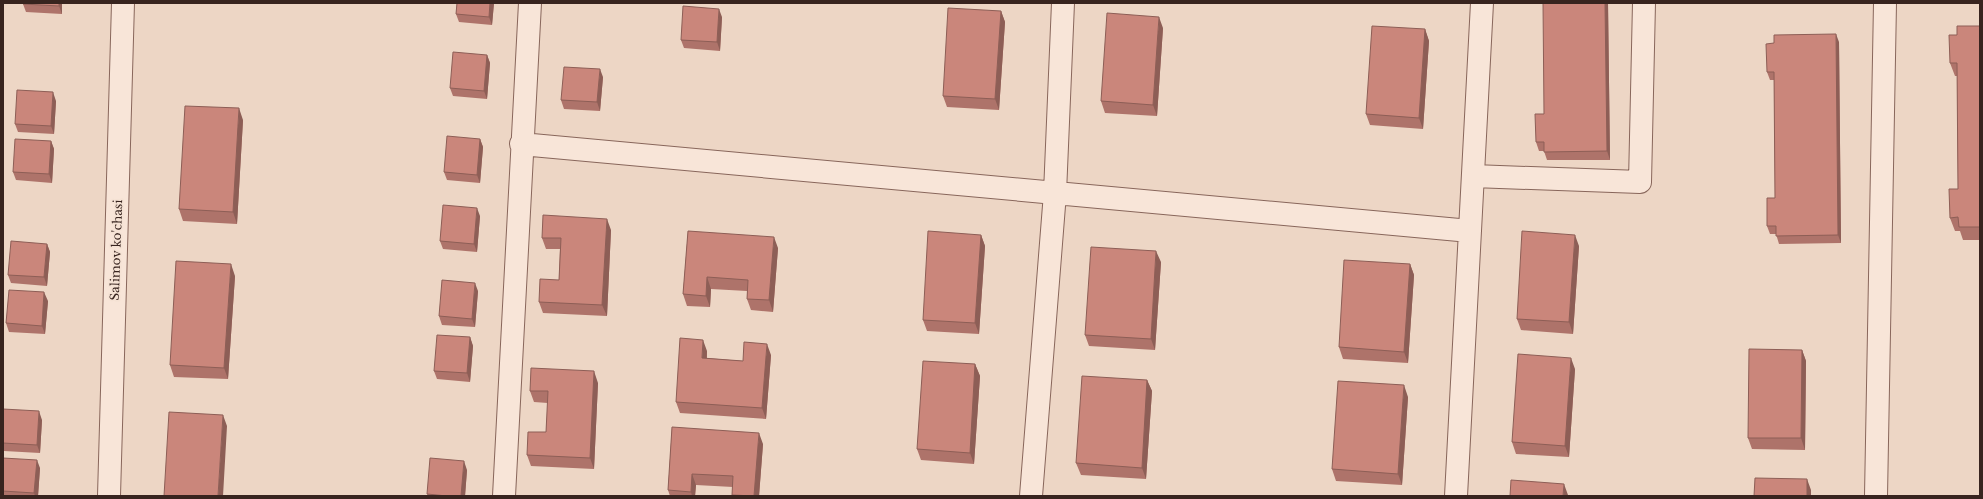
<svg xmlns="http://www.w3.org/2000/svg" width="1983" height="499" viewBox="0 0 1983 499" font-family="'Libre Baskerville',serif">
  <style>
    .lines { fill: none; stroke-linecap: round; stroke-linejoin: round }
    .minor-casing { stroke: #88665b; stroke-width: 24 }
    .minor { stroke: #f8e5d8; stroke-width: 22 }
    .wall { fill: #ae736a }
    .shaded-wall { fill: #8d5e56 }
    .building { fill: #ca867b; stroke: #8d5e56 }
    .labels { text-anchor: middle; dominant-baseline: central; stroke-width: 3.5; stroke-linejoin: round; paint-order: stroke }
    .street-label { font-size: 12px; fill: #38241f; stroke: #f5e2d4 }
  </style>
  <rect width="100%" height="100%" fill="#edd6c5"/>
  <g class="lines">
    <defs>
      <path id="minor" d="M521 144 1470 231
        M1473 176 1640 182 1644 3
        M109 496 123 3
        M504 496 530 3
        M1031 496 1055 193 1063 3
        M1456 496 1482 3
        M1876 496 1885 3"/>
    </defs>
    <use href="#minor" class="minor-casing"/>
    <use href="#minor" class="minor"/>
  </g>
  <path class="wall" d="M62 3V14L26 12 23 4Z
    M457 3H494L492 25 459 22 456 14Z
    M1608 3 1610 160H1547L1544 151H1539L1536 142 1544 114Z
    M1001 11 1005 22 999 110 947 107 943 96Z
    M722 17 720 51 684 48 681 40Z
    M1980 26V240H1963L1960 231H1955L1950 218 1958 189 1957 76H1955L1950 63 1957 35Z
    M1163 28 1157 116 1105 113 1101 101Z
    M1425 29 1429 41 1423 129 1370 125 1366 114Z
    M1839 42 1841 243 1779 244 1776 234H1770L1767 226 1775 198 1774 80H1770L1767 72Z
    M487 55 490 63 487 99 453 96 450 88Z
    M603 77 600 111 564 109 561 100Z
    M56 101 54 134 18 132 15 124Z
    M243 120 237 224 183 221 179 209Z
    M480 139 483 147 480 183 447 180 444 172Z
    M51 141 54 149 52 183 16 180 13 172Z
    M480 216 477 252 443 249 440 241Z
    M611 230 607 316 543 313 539 302 559 280 560 249H546L542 238Z
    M688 231 778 248 773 312 751 310 747 299V291L711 289 710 307 687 306 683 294Z
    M981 235 985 246 979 334 927 331 923 320Z
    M47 244 50 252 47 286 11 283 8 275Z
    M1579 246 1573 334 1521 330 1517 319Z
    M1161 262 1155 350 1089 346 1085 335Z
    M1410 264 1414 275 1408 363 1343 359 1339 347Z
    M235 276 228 379 174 377 170 365Z
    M478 291 475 327 442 325 439 316Z
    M48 301 45 334 9 332 6 323Z
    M470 337 473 346 470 382 437 379 434 371Z
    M1802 350 1806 361 1805 450 1752 449 1748 438Z
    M707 351V358L743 361 771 355 766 419 680 413 676 402Z
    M975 364 980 376 974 464 921 460 917 449Z
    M1575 369 1569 457 1516 454 1512 442Z
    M1147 380 1152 391 1146 479 1081 475 1076 463Z
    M598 383 594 469 531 466 527 455 546 432 548 403 534 402 530 391Z
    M1408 397 1402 485 1336 481 1332 469Z
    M3 409 42 420 40 453 4 451 3 449Z
    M672 427 763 444 759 496H732L733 487 696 485 695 496H670L668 490Z
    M3 458 40 468 38 496H3Z
    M467 470 465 496H428L427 494Z"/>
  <path class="shaded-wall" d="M59 3H62V14L59 6Z
    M490 3H494L492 25 489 17Z
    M1605 3H1608L1610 160 1607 151Z
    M719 9 722 17 720 51 717 42Z
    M1001 11 1005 22 999 110 995 99Z
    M1159 17 1163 28 1157 116 1153 105Z
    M1425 29 1429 41 1423 129 1419 118Z
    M1836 34 1839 42 1841 243 1838 235Z
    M487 55 490 63 487 99 484 91Z
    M600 69 603 77 600 111 597 102Z
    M53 92 56 101 54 134 51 126Z
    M239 108 243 120 237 224 233 212Z
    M480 139 483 147 480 183 477 175Z
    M51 141 54 149 52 183 49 174Z
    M477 208 480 216 477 252 474 244Z
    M607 219 611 230 607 316 602 305Z
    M981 235 985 246 979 334 975 323Z
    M1575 235 1579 246 1573 334 1569 322Z
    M774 237 778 248 773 312 769 300Z
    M47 244 50 252 47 286 44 277Z
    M1156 251 1161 262 1155 350 1151 339Z
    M231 264 235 276 228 379 224 368Z
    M1410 264 1414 275 1408 363 1404 352Z
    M707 277 711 289 710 307 706 296Z
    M475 283 478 291 475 327 472 319Z
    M44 292 48 301 45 334 42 326Z
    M470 337 473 346 470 382 467 373Z
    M703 340 707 351 706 369 702 358Z
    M767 344 771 355 766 419 762 408Z
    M1802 350 1806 361 1805 450 1801 438Z
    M1571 358 1575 369 1569 457 1565 446Z
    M975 364 980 376 974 464 970 453Z
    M594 371 598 383 594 469 590 458Z
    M1147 380 1152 391 1146 479 1142 468Z
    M1404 385 1408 397 1402 485 1398 474Z
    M39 411 42 420 40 453 37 445Z
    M223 415 227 426 223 496H218Z
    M759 433 763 444 759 496H754Z
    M37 460 40 468 38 496H35L34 493Z
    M464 461 467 470 465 496H461Z
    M692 474 696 485 695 496H692L691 492Z
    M1807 479 1811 490V496H1807Z
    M1564 484 1568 495V496H1563Z"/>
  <path class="building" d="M23 3H59V6L23 4Z
    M457 3H490L489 17 456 14Z
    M1543 3H1605L1607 151 1544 152V142H1536L1535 114H1544Z
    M683 6 719 9 717 42 681 40Z
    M948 8 1001 11 995 99 943 96Z
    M1107 13 1159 17 1153 105 1101 101Z
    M1372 26 1425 29 1419 118 1366 114Z
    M1957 26H1980V227H1959L1958 217 1950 218 1949 189H1958L1957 63H1950L1949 35H1957Z
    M1836 34 1838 235 1776 236V226H1767V198H1775L1774 72H1767L1766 44 1774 43V35Z
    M453 52 487 55 484 91 450 88Z
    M564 67 600 69 597 102 561 100Z
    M17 90 53 92 51 126 15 124Z
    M185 106 239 108 233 212 179 209Z
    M447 136 480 139 477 175 444 172Z
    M15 139 51 141 49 174 13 172Z
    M443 205 477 208 474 244 440 241Z
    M543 215 607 219 602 305 539 302 540 279 559 280 561 238H542Z
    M688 231 774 237 769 300 747 299 748 280 707 277 706 296 683 294Z
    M928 231 981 235 975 323 923 320Z
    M1522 231 1575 235 1569 322 1517 319Z
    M11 241 47 244 44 277 8 275Z
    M1091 247 1156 251 1151 339 1085 335Z
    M1344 260 1410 264 1404 352 1339 347Z
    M176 261 231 264 224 368 170 365Z
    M442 280 475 283 472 319 439 316Z
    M9 290 44 292 42 326 6 323Z
    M437 335 470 337 467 373 434 371Z
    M680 338 703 340 702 358 743 361 744 342 767 344 762 408 676 402Z
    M1749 349 1802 350 1801 438H1748Z
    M1518 354 1571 358 1565 446 1512 442Z
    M923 361 975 364 970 453 917 449Z
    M531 368 594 371 590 458 527 455 528 432H546L548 391H530Z
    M1082 376 1147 380 1142 468 1076 463Z
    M1338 381 1404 385 1398 474 1332 469Z
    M3 409 39 411 37 445 3 443Z
    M169 412 223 415 218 496H164Z
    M672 427 759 433 754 496 732 495 733 476 692 474 691 492 668 490Z
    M3 458 37 460 34 493 3 491Z
    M430 458 464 461 461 496H447L427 494Z
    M1755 478 1807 479V496H1754Z
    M1511 480 1564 484 1563 496H1510Z"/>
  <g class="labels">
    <g class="street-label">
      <text transform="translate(116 250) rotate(-88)">Salimov ko'chasi</text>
    </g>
  </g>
  <rect width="1983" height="499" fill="none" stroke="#38241f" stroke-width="8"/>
</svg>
